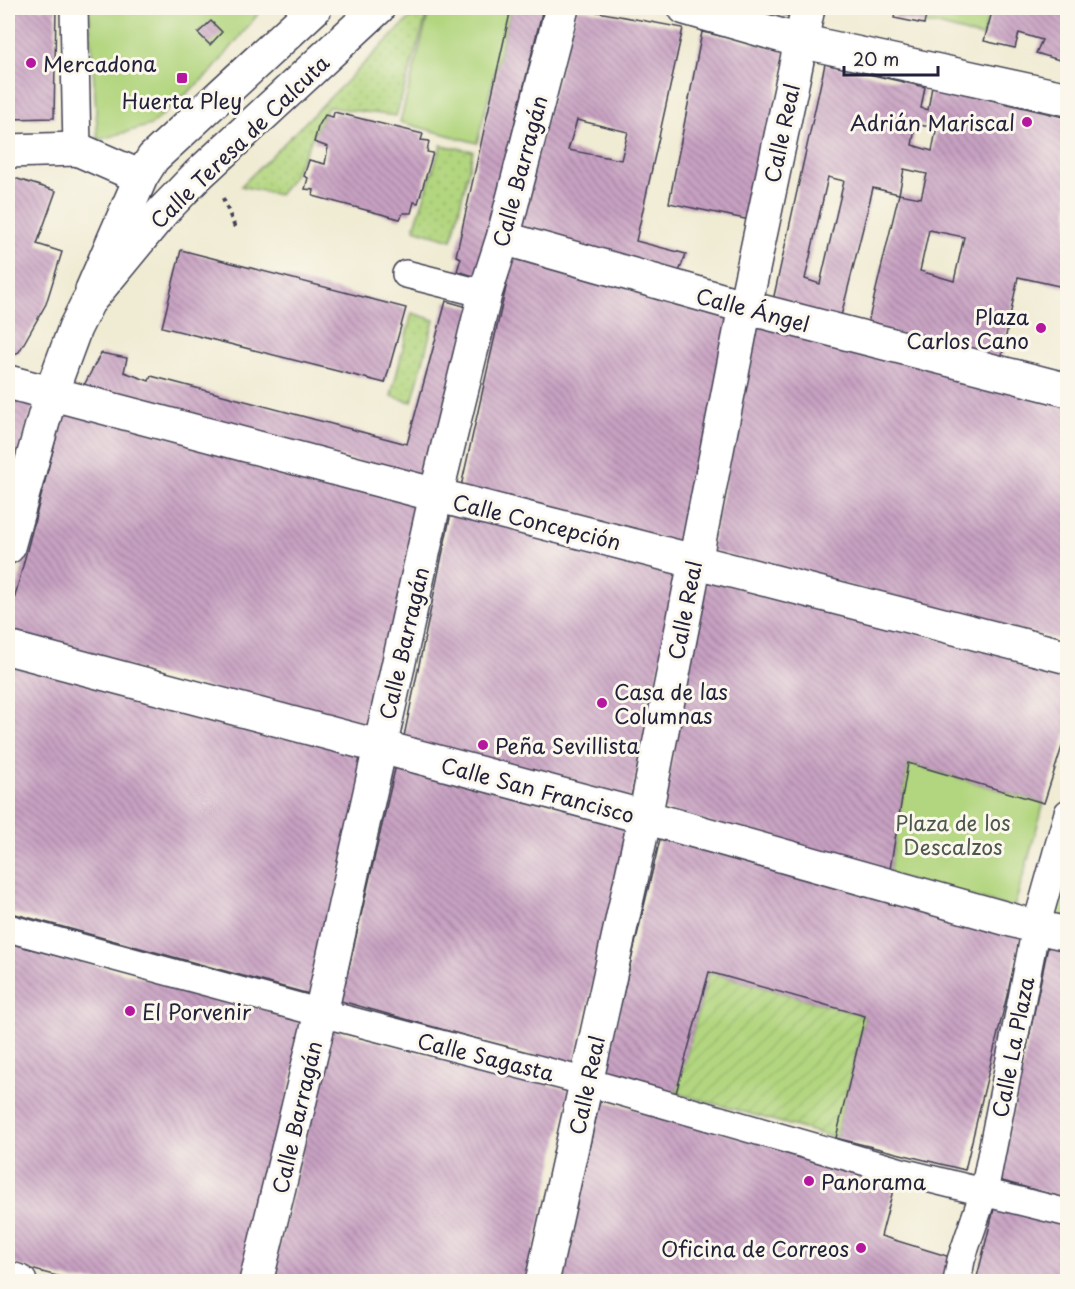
<svg xmlns="http://www.w3.org/2000/svg" width="1075" height="1289" viewBox="0 0 1075 1289" font-family="'Playpen Sans',sans-serif">
  <style>
    .grass { fill: url(#grass-dots); stroke: #6a7c5d; stroke-width: 1.5 }
    .park { fill: #b2d67f; stroke: #6a7c5d; stroke-width: 1.5 }
    .garden { fill: url(#garden-furrows); stroke: #6a7c5d; stroke-width: 1.5 }
    .building { fill: url(#building-back-hatch); fill-rule: evenodd }
    .lines { fill: none; stroke-linecap: round; stroke-linejoin: round }
    .pedestrian-casing { stroke: #414052; stroke-width: 30 }
    .minor-casing { stroke: #414052; stroke-width: 36 }
    .tertiary-casing { stroke: #414052; stroke-width: 36 }
    .path { stroke: #414052; stroke-width: 4; stroke-dasharray: 4.5 4.5; stroke-linecap: butt }
    .pedestrian { stroke: #fff; stroke-width: 27 }
    .minor { stroke: #fff; stroke-width: 33 }
    .tertiary { stroke: #fff; stroke-width: 33 }
    .poi-dot { fill: #b5179e; stroke: #fbf7ec; stroke-width: 2 }
    .labels { text-anchor: middle; dominant-baseline: central; stroke-width: 6; stroke-linejoin: round; paint-order: stroke }
    .poi-label { font-size: 21px; fill: #22223b; stroke: #fbf7ec; text-anchor: start }
    .street-label { font-size: 21px; fill: #22223b; stroke: #fbf7ec }
    .park-label { font-size: 21px; fill: #4d584f; stroke: #fbf7ec }
  </style>
  <defs>
    <pattern id="grass-dots" width="8" height="8" patternUnits="userSpaceOnUse" patternTransform="scale(1.5)"><rect width="8" height="8" fill="#b2d67f"/><path d="M2 2h.1M6 6h.1" fill="none" stroke="#99b76f" stroke-width="1.8" stroke-linecap="round"/></pattern>
    <pattern id="garden-furrows" width="10" height="10" patternUnits="userSpaceOnUse" patternTransform="scale(1.5)"><rect width="10" height="10" fill="#b2d67f"/><path d="M-1 1l2-2M0 10L10 0M9 11l2-2" fill="none" stroke="#99b76f"/></pattern>
    <pattern id="building-back-hatch" width="6" height="6" patternUnits="userSpaceOnUse" patternTransform="scale(1.5)"><rect width="6" height="6" fill="#c8a1c2"/><path d="M-1 5l2 2M0 0l6 6M5-1l2 2" fill="none" stroke="#a2839f"/></pattern>
  </defs>
  <rect width="100%" height="100%" fill="#fbf7ec"/>
  <filter id="ink" filterUnits="userSpaceOnUse"><feTurbulence type="fractalNoise" baseFrequency=".0167" numOctaves="2"/><feDisplacementMap in="SourceGraphic" scale="12" xChannelSelector="R" yChannelSelector="G"/><feConvolveMatrix kernelMatrix="1 2 1 2 8 2 1 2 1" color-interpolation-filters="sRGB"/></filter>
  <filter id="wash" filterUnits="userSpaceOnUse"><feTurbulence type="fractalNoise" baseFrequency=".008" numOctaves="4" result="noise"/><feDisplacementMap in="SourceGraphic" scale="24" xChannelSelector="R" yChannelSelector="G"/><feGaussianBlur stdDeviation="1.35" result="paint"/><feColorMatrix in="noise" values="0 0 0 0 0 0 0 0 0 0 0 0 0 0 0 0 0 1.4 0 .05"/><feComposite in="paint" operator="in"/></filter>
  <g filter="url(#wash)">
    <rect width="100%" height="100%" fill="#f0ebd3"/>
    <path class="grass" d="M420 8H429L396 116 328 107 291 180 279 195 241 186Z
      M441 145 473 151 452 240 414 229Z
      M412 313 434 320 412 402 391 396Z"/>
    <path class="park" d="M89 8H263L212 71 151 125 98 140Z
      M430 8H486L510 13 477 143 400 122Z
      M928 8H991L982 37 935 24H924Z
      M908 763 1044 803 1014 908 889 875Z
      M1067 841V928L1046 923Z"/>
    <path class="garden" d="M709 972 865 1016 836 1138 676 1093Z"/>
    <g id="blocks">
      <path class="building" d="M8 8H56L54 118 8 119Z
        M489 8H543L477 277 457 271 461 258 456 256 510 13Z
        M577 8 683 28 636 241 686 254 678 274 516 229ZM577 120 628 132 621 160 568 150Z
        M756 8H800L797 18Z
        M896 8H928L924 24 894 18Z
        M993 8H1068L1066 62 1036 53 1042 40 1019 33 1015 48 984 41Z
        M211 21 222 32 210 45 198 33Z
        M702 32 786 50 750 220 669 203Z
        M825 64 925 87 921 108 928 110 932 86 1068 118V288L1018 277 1001 360 867 327 899 194 921 198 927 174 904 169 899 194 873 188 840 320 772 305ZM916 123 924 126H937L932 151 912 145ZM828 177 844 181 820 284 805 279ZM929 230 964 237 954 281 920 271Z
        M334 112 423 134 421 140 429 141 427 152 433 153 418 203 414 202 411 213H403L400 219 313 196 314 190 305 189 308 178 304 176 309 160 325 164 328 147 314 142 318 127 325 115 333 117Z
        M8 176 56 191 37 244 62 252 46 304 19 352 8 357Z
        M181 250 406 308 385 383 162 327Z
        M513 256 735 315 687 544 460 491Z
        M446 301 471 308 431 481 82 389 101 353 127 358 124 372 149 381 151 376 407 444Z
        M757 320 1068 400V642L711 550Z
        M8 395 34 402 8 498Z
        M64 408 427 502 373 731 8 635V623Z
        M451 513 683 566 667 631 631 798 403 741Z
        M706 579 1068 672V728L1044 803 908 763 889 875 662 809Z
        M8 661 368 755 313 995 8 912Z
        M396 765 630 826 573 1066 341 1001Z
        M661 835 1022 933 965 1170 836 1138 865 1016 709 972 676 1093 604 1074Z
        M1050 937 1068 942V1199L999 1180Z
        M8 943 305 1020 244 1281H76L8 1263Z
        M331 1030 569 1090 527 1281H271Z
        M600 1100 896 1179 881 1236 950 1257 944 1281H559Z
        M995 1205 1068 1225V1281H976Z"/>
    </g>
  </g>
  <g filter="url(#ink)">
    <use href="#blocks" fill-opacity="0" stroke="#414052" stroke-width="1.5"/>
    <g class="lines">
      <defs>
        <path id="pedestrian" d="M74 8 77 149
          M406 274 485 294
          M8 928 321 1013 587 1082 898 1171 1068 1213
          M957 1282 961 1260 984 1192 1036 927 1068 813"/>
        <path id="minor" d="M685 8 800 41 1068 99
          M8 151 77 149 141 177
          M503 238 760 311 1068 390
          M92 290 141 177 153 158 315 8
          M8 1278 20 1282
          M256 1282 321 1013 436 495 485 294 503 238 562 8"/>
        <path id="tertiary" d="M8 382 436 495 1068 657
          M8 547 51 393 75 328 88 302 163 211 198 175 378 8
          M8 648 645 817 1036 927 1068 934
          M542 1282 645 817 745 307 808 8"/>
      </defs>
      <use href="#pedestrian" class="pedestrian-casing"/>
      <use href="#minor" class="minor-casing"/>
      <use href="#tertiary" class="tertiary-casing"/>
      <path class="path" d="M223 198 236 230"/>
      <use href="#pedestrian" class="pedestrian"/>
      <use href="#minor" class="minor"/>
      <use href="#tertiary" class="tertiary"/>
    </g>
  </g>
  <g class="poi-dot">
    <circle cx="31" cy="63" r="6"/>
    <rect x="176" y="72" width="12" height="12" rx="3"/>
    <circle cx="1027" cy="122" r="6"/>
    <circle cx="1041" cy="328" r="6"/>
    <circle cx="602" cy="703" r="6"/>
    <circle cx="483" cy="745" r="6"/>
    <circle cx="130" cy="1011" r="6"/>
    <circle cx="809" cy="1181" r="6"/>
    <circle cx="861" cy="1248" r="6"/>
  </g>
  <g class="labels">
    <g class="poi-label">
      <text x="43" y="63">Mercadona</text>
      <text x="182" y="100" text-anchor="middle">Huerta Pley</text>
      <text x="1015" y="122" text-anchor="end">Adrián Mariscal</text>
      <text x="1029" y="316" text-anchor="end">Plaza<tspan x="1029" dy="24">Carlos Cano</tspan></text>
      <text x="614" y="691">Casa de las<tspan x="614" dy="24">Columnas</tspan></text>
      <text x="495" y="745">Peña Sevillista</text>
      <text x="142" y="1011">El Porvenir</text>
      <text x="821" y="1181">Panorama</text>
      <text x="849" y="1248" text-anchor="end">Oficina de Correos</text>
    </g>
    <g class="street-label">
      <text transform="translate(781 133) rotate(-78)">Calle Real</text>
      <text transform="translate(239 141) rotate(-44)">Calle Teresa de Calcuta</text>
      <text transform="translate(519 171) rotate(-75)">Calle Barragán</text>
      <text transform="translate(753 309) rotate(15)">Calle Ángel</text>
      <text transform="translate(537 521) rotate(14)">Calle Concepción</text>
      <text transform="translate(684 610) rotate(-79)">Calle Real</text>
      <text transform="translate(403 643) rotate(-77)">Calle Barragán</text>
      <text transform="translate(538 789) rotate(15)">Calle San Francisco</text>
      <text transform="translate(1012 1047) rotate(-79)">Calle La Plaza</text>
      <text transform="translate(486 1056) rotate(14)">Calle Sagasta</text>
      <text transform="translate(586 1085) rotate(-78)">Calle Real</text>
      <text transform="translate(296 1117) rotate(-77)">Calle Barragán</text>
    </g>
    <g class="park-label">
      <text x="953" y="822">Plaza de los<tspan x="953" dy="24">Descalzos</tspan></text>
    </g>
  </g>
  <rect width="1075" height="1289" fill="none" stroke="#fbf7ec" stroke-width="30"/>
  <path d="M844 66v9h94v-9" fill="none" stroke="#22223b" stroke-width="3"/>
  <text x="853" y="66" font-size="18" fill="#22223b" stroke="#fbf7ec" stroke-width="4.5" paint-order="stroke">20 m</text>
</svg>
